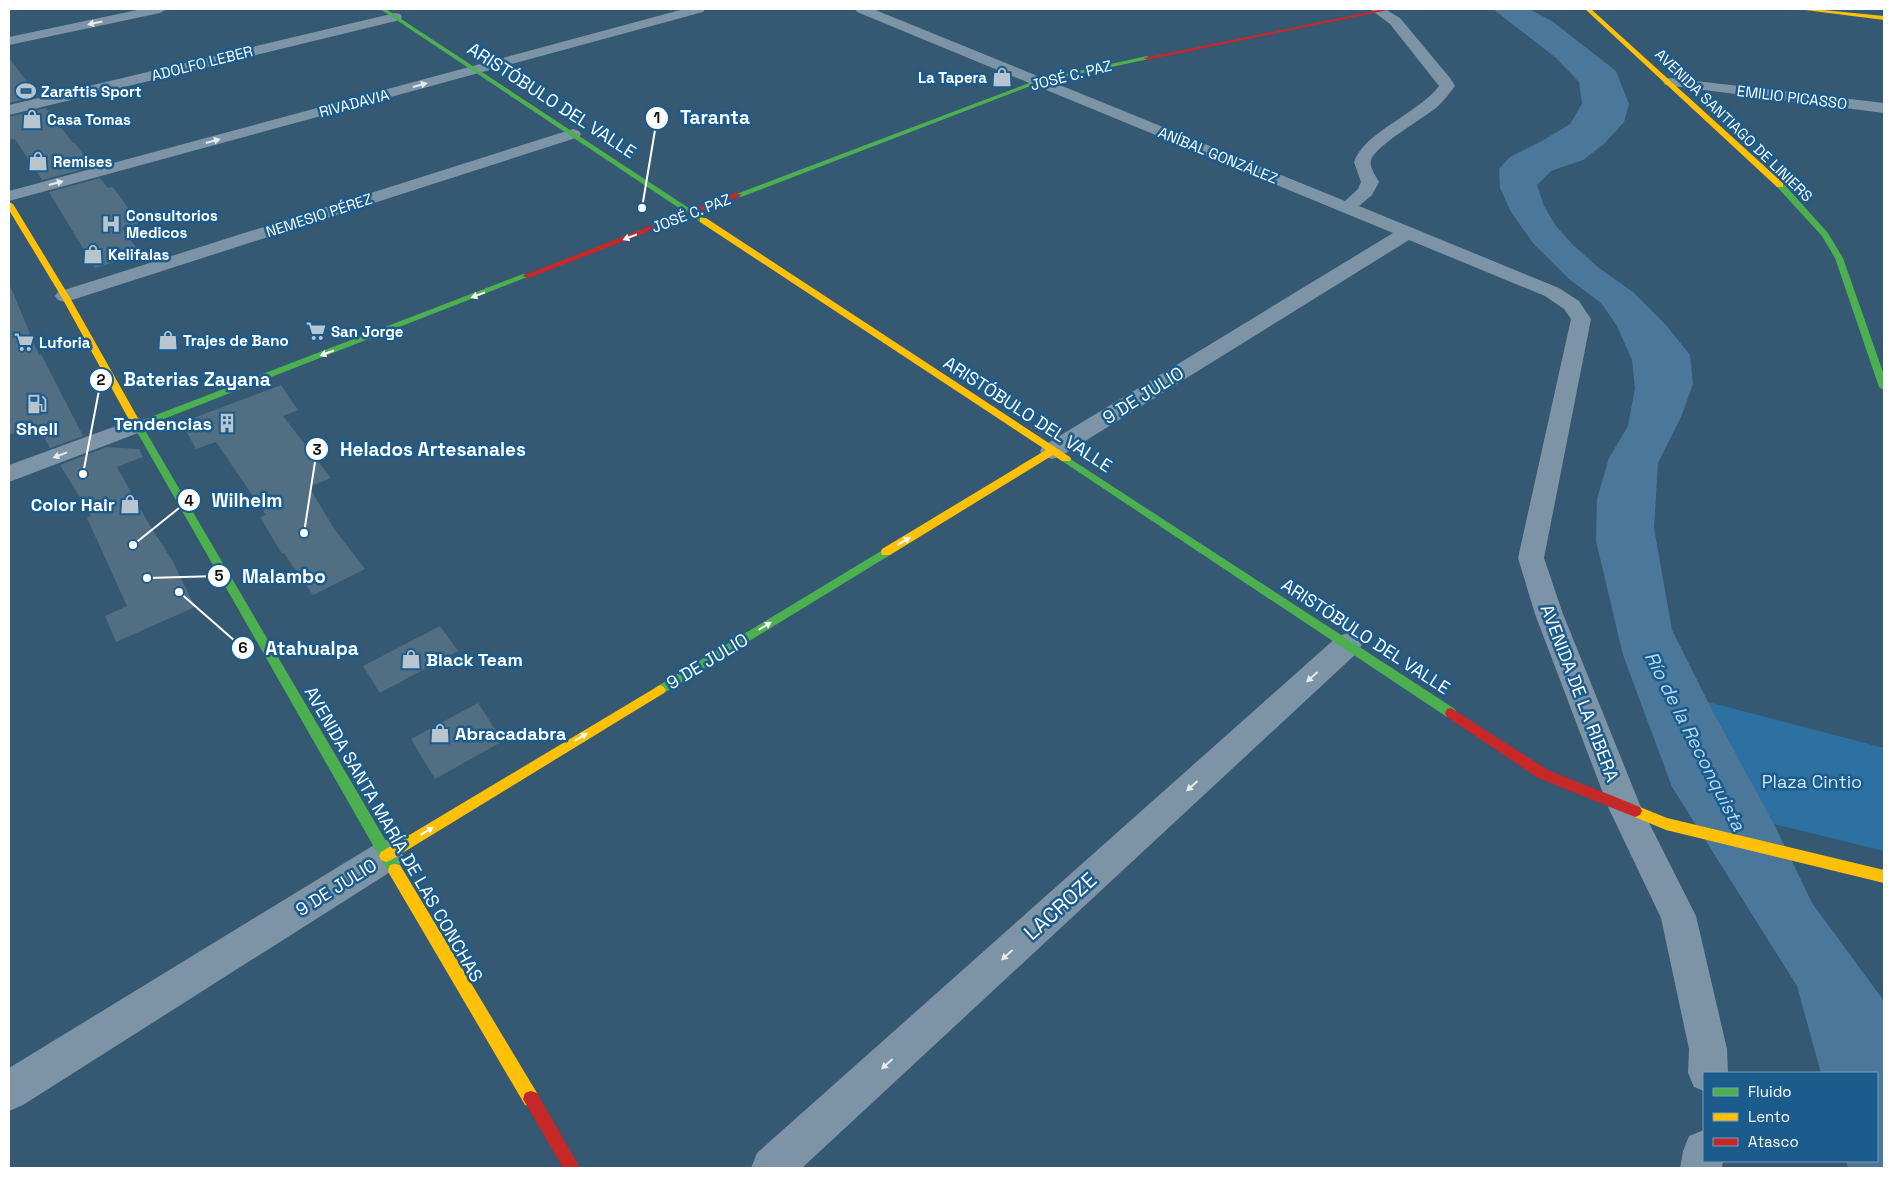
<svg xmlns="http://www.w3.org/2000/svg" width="1893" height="1177" viewBox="0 0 1893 1177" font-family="'Space Grotesk',sans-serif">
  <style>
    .green { fill: #2c71a2 }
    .water { fill: #4b789a }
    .building { fill: #526e83 }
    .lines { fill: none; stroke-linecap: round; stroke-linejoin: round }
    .street { fill: #7c94a6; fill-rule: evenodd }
    .fast { fill: #4caf50; fill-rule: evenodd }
    .slow { fill: #ffc107; fill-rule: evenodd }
    .jam { fill: #c62828; fill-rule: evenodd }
    .oneway { fill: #e5eaed }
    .oneway2 { fill: #f6fbf6 }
    .labels { text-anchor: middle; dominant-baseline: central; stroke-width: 5; stroke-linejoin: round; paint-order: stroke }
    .far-street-label { font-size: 15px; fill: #fff; stroke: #1b5c8d }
    .far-poi-label { font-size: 15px; font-weight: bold; fill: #fff; stroke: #1b5c8d; text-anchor: start }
    .street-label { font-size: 18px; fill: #fff; stroke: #1b5c8d }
    .poi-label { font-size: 18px; font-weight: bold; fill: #fff; stroke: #1b5c8d; text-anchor: end }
    .park-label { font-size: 18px; fill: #cde7fa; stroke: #1b5c8d }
    .water-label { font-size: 19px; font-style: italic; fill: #b3daf5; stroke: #1b5c8d }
    .near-street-label { font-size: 21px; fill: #fff; stroke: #1b5c8d }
    .leader { fill: none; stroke: #fff; stroke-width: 2 }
    .callout-dot { fill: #fff; stroke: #1b5c8d; stroke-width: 2 }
    .mark-label { font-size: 15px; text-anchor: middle; font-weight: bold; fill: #111 }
    .callout-label { font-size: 19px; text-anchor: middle; font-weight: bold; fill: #fff; stroke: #1b5c8d; stroke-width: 5; stroke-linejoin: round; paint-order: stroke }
  </style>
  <rect width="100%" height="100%" fill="#355873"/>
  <path class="green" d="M1708 702 1884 748V851L1774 824Z"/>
  <path class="water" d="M1493 9H1529L1552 21 1616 71 1629 104 1624 122 1604 144 1583 160 1551 171 1537 185 1544 206 1556 226 1572 244 1599 268 1633 292 1666 325 1690 355 1693 384 1681 417 1658 463 1654 528 1672 630 1708 702 1774 824 1812 903 1884 1001V1168H1848L1846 1161H1877V1073H1821L1797 986 1672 787 1623 655 1596 541 1597 499 1609 458 1628 426 1635 388 1632 360 1617 326 1601 303 1569 279 1533 243 1511 212 1500 188 1499 169 1510 157 1542 141 1570 124 1582 104 1579 82 1556 58Z"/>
  <path class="building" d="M9 58 38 96 9 103Z
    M46 108 73 143H75L92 167 42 180 15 139H9V117Z
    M100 178 108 188 113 187 139 223 122 228 141 254 95 268 49 192Z
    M9 283 39 355 41 354 83 436 50 448 41 432 23 438 20 431 9 435Z
    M281 385 298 410 283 416 331 478 309 487 335 530 365 569 313 595 284 553 282 554 260 517 266 515 216 442 196 449 185 429 196 417Z
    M107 447 139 449 143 457 117 467 149 524 172 560 195 607 116 642 105 616 127 606 87 518 91 516 60 465Z
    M440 626 458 651 380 693 363 666Z
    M478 703 503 741 435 779 411 739Z"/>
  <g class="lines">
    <path class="street" d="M142 9H167L160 13 9 45V37Z
      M684 9H705L703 12 9 201V191Z
      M855 9H873L1345 201 1358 189 1361 182 1354 162C1364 132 1419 113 1439 86L1390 24 1370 9H1385L1400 18 1450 78 1455 86C1449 94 1444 101 1437 107 1423 119 1376 145 1371 160 1369 167 1376 176 1379 182L1372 195 1359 206 1559 288 1579 301 1591 319 1544 558 1563 614 1640 805 1696 916 1727 1049 1728 1073H1704V1091L1694 1087 1688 1073 1689 1049 1661 918 1609 809 1535 614 1518 558 1571 319 1564 309 1545 296 1409 240 1061 456 1052 459 1043 456 1040 451 1043 446 1393 233 857 12Z
      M395 13 400 14 402 17 400 20 9 115V105Z
      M1670 78 1884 103V113L1665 85 1663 82 1665 79Z
      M573 129 579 131 581 134 579 137 72 300 65 302 58 300 55 296 58 292Z
      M138 418 146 420 150 425 146 430 9 482V465Z
      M1348 633 1358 636 1362 644 1358 652 802 1168H751L757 1153 1338 636Z
      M386 840 398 845 403 856 398 867 23 1105 9 1111V1068L374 845Z
      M1704 1130V1161H1723L1722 1168H1680L1683 1151 1689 1136Z"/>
    <path class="fast" d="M380 9H386L707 220 700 222Z
      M1147 56 1150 58 1149 59 1041 82 741 197 734 195 1037 80Z
      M1777 183H1783L1828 233 1843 258 1884 375V390L1879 387 1835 258 1822 236 1777 187Z
      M523 274 530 276 143 427 400 865 402 870 400 875 395 876 390 875 133 425 135 423Z
      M1066 456 1455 709 1457 713 1455 717 1451 718 1447 717 1062 461 1061 459 1062 457Z
      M886 548 891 552 890 555 664 693 660 695 656 693 654 690 656 687Z"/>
    <path class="slow" d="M1585 9H1591L1783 183V187H1777Z
      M1797 9H1813L1884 16V20Z
      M9 202 13 204 69 296 143 427 141 429H135L133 427 61 296 9 210Z
      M700 218H706L1070 457 1071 459 1070 461H1062L1053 455 890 555H882L881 552 882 549 1046 450 700 222Z
      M660 685 664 687 666 690 664 693 391 860 386 862 381 860 379 856 381 852Z
      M1635 805 1667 818 1884 870V883L1666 830 1630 815 1628 811 1630 807Z
      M395 864 400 865 537 1093 539 1099 537 1105 531 1107 525 1105 390 875 388 870 390 865Z"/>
    <path class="jam" d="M1383 9H1393L1147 60 1144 58Z
      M735 193 742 195 529 278 522 276Z
      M1451 708 1548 770 1640 807 1642 811 1640 815 1635 817 1630 815 1538 778 1447 717 1445 713 1447 709Z
      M531 1091 537 1093 580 1168H563L523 1099 525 1093Z"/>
  </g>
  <defs><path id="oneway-solid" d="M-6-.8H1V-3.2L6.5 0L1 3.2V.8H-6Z" transform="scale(1.25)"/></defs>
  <g class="oneway">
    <use href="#oneway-solid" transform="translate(95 23) rotate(168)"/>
    <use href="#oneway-solid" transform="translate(420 85) rotate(-15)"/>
    <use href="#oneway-solid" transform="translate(213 141) rotate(-15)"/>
    <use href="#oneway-solid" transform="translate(56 183) rotate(-15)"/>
    <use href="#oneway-solid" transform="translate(60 455) rotate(159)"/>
    <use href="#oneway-solid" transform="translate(1312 677) rotate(138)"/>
    <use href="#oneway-solid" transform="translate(1192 786) rotate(138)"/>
    <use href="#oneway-solid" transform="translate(1007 955) rotate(138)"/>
    <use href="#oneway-solid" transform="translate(887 1064) rotate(138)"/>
  </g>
  <g class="oneway2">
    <use href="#oneway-solid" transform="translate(630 237) rotate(159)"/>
    <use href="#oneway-solid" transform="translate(478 295) rotate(159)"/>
    <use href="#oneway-solid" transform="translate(327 353) rotate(159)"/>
    <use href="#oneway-solid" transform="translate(904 541) rotate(-31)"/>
    <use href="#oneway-solid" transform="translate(765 626) rotate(-31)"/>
    <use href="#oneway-solid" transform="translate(581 737) rotate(-31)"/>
    <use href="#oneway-solid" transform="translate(427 831) rotate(-31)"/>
  </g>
  <defs>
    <symbol id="shop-bare" viewBox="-9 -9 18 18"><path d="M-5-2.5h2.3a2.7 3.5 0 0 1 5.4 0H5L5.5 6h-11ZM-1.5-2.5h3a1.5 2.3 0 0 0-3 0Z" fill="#b8c5ce" stroke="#1b5c8d" stroke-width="2.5" paint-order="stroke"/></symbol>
    <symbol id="stadium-bare" viewBox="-9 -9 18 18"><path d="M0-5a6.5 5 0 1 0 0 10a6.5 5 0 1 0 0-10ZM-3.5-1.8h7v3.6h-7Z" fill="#b8c5ce" stroke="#1b5c8d" stroke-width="2.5" paint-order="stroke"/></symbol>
    <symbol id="hospital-bare" viewBox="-9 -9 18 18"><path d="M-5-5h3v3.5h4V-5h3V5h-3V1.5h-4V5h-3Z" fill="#b8c5ce" stroke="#1b5c8d" stroke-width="2.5" paint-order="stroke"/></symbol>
    <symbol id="supermarket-bare" viewBox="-9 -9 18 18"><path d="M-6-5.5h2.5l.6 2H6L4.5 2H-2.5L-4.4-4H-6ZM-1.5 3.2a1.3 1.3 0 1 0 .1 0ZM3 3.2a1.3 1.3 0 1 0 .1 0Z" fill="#b8c5ce" stroke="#1b5c8d" stroke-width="2.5" paint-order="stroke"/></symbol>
    <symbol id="fuel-bare" viewBox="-9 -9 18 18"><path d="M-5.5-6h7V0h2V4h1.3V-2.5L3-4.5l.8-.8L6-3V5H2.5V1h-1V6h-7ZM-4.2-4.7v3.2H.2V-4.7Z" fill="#b8c5ce" stroke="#1b5c8d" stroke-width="2.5" paint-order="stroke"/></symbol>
    <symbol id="building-bare" viewBox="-9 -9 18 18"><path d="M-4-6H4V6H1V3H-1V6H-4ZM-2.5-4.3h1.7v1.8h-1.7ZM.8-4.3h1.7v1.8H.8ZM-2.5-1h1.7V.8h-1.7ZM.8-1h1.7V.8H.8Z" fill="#b8c5ce" stroke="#1b5c8d" stroke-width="2.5" paint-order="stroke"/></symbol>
  </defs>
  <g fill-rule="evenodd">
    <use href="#shop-bare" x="988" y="63" width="28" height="28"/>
    <use href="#stadium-bare" x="12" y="77" width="28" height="28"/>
    <use href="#shop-bare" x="18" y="105" width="28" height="28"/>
    <use href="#shop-bare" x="24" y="147" width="28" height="28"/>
    <use href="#hospital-bare" x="97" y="210" width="28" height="28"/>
    <use href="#shop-bare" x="79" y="240" width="28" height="28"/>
    <use href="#supermarket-bare" x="302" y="317" width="28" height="28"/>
    <use href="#shop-bare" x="154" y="326" width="28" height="28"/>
    <use href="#supermarket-bare" x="10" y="328" width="28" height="28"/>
    <use href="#fuel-bare" x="23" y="390" width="28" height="28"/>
    <use href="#building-bare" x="213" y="409" width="28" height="28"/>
    <use href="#shop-bare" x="116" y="490" width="28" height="28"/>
    <use href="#shop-bare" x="397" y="645" width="28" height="28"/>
    <use href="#shop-bare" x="426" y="719" width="28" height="28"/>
  </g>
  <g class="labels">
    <g class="far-street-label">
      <text transform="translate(202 63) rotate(-14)">ADOLFO LEBER</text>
      <text transform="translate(1071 75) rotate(-14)">JOSÉ C. PAZ</text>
      <text transform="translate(1792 97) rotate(7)">EMILIO PICASSO</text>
      <text transform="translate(354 103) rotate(-15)">RIVADAVIA</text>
      <text transform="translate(1734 125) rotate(44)">AVENIDA SANTIAGO DE LINIERS</text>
      <text transform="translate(1218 155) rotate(22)">ANÍBAL GONZÁLEZ</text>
      <text transform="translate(691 213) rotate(-21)">JOSÉ C. PAZ</text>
      <text transform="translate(319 215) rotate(-18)">NEMESIO PÉREZ</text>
    </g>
    <g class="far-poi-label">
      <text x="987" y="77" text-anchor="end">La Tapera</text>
      <text x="41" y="91">Zaraftis Sport</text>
      <text x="47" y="119">Casa Tomas</text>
      <text x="53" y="161">Remises</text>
      <text x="126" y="215">Consultorios<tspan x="126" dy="17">Medicos</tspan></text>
      <text x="108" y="254">Kelifalas</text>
      <text x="331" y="331">San Jorge</text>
      <text x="183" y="340">Trajes de Bano</text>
      <text x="39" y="342">Luforia</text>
    </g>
    <g class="street-label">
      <text transform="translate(552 100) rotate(33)">ARISTÓBULO DEL VALLE</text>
      <text transform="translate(1143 395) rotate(-32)">9 DE JULIO</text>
      <text transform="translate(1028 414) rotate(33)">ARISTÓBULO DEL VALLE</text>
      <text transform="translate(1366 636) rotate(33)">ARISTÓBULO DEL VALLE</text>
      <text transform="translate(707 661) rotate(-31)">9 DE JULIO</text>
      <text transform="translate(1580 693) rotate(69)">AVENIDA DE LA RIBERA</text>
      <text transform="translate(394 834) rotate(60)">AVENIDA SANTA MARÍA DE LAS CONCHAS</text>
      <text transform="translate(336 887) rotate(-32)">9 DE JULIO</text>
    </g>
    <g class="poi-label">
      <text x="212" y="423">Tendencias</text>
      <text x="37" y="428" text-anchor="middle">Shell</text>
      <text x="115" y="504">Color Hair</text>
      <text x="426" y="659" text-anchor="start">Black Team</text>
      <text x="455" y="733" text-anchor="start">Abracadabra</text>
    </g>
    <g class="park-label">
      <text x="1812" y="781">Plaza Cintio</text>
    </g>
    <g class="water-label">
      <text transform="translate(1695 741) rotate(63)">Río de la Reconquista</text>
    </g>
    <g class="near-street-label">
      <text transform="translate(1060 906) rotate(-42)">LACROZE</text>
    </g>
  </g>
  <path class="leader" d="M642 208L657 118M83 474L101 380M304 533L317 449M133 545L189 500M147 578L219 576M179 592L243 648"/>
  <g class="callout-dot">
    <circle cx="642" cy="208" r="5"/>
    <circle cx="83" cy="474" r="5"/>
    <circle cx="304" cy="533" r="5"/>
    <circle cx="133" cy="545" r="5"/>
    <circle cx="147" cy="578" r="5"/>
    <circle cx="179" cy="592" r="5"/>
    <circle cx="657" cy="118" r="12"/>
    <circle cx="101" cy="380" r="12"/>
    <circle cx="317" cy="449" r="12"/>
    <circle cx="189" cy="500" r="12"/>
    <circle cx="219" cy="576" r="12"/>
    <circle cx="243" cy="648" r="12"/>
  </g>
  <g class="mark-label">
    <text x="657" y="123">1</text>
    <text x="101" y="385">2</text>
    <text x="317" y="455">3</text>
    <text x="189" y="506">4</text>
    <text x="219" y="581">5</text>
    <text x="243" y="653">6</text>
  </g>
  <g class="callout-label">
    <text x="715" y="124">Taranta</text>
    <text x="197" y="386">Baterias Zayana</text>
    <text x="433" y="456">Helados Artesanales</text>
    <text x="247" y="507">Wilhelm</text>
    <text x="284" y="583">Malambo</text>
    <text x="312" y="655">Atahualpa</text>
  </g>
  <rect width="1893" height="1177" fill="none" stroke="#ffffff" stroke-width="20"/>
  <rect x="1703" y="1072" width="175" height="90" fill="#1b5c8d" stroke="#769dbb"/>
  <rect x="1713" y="1088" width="25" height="8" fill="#4caf50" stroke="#769dbb"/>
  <text x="1748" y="1097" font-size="15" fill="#ffffff">Fluido</text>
  <rect x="1713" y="1113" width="25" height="8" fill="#ffc107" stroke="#769dbb"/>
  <text x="1748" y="1122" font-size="15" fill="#ffffff">Lento</text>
  <rect x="1713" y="1138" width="25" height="8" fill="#c62828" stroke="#769dbb"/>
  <text x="1748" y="1147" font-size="15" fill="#ffffff">Atasco</text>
</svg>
